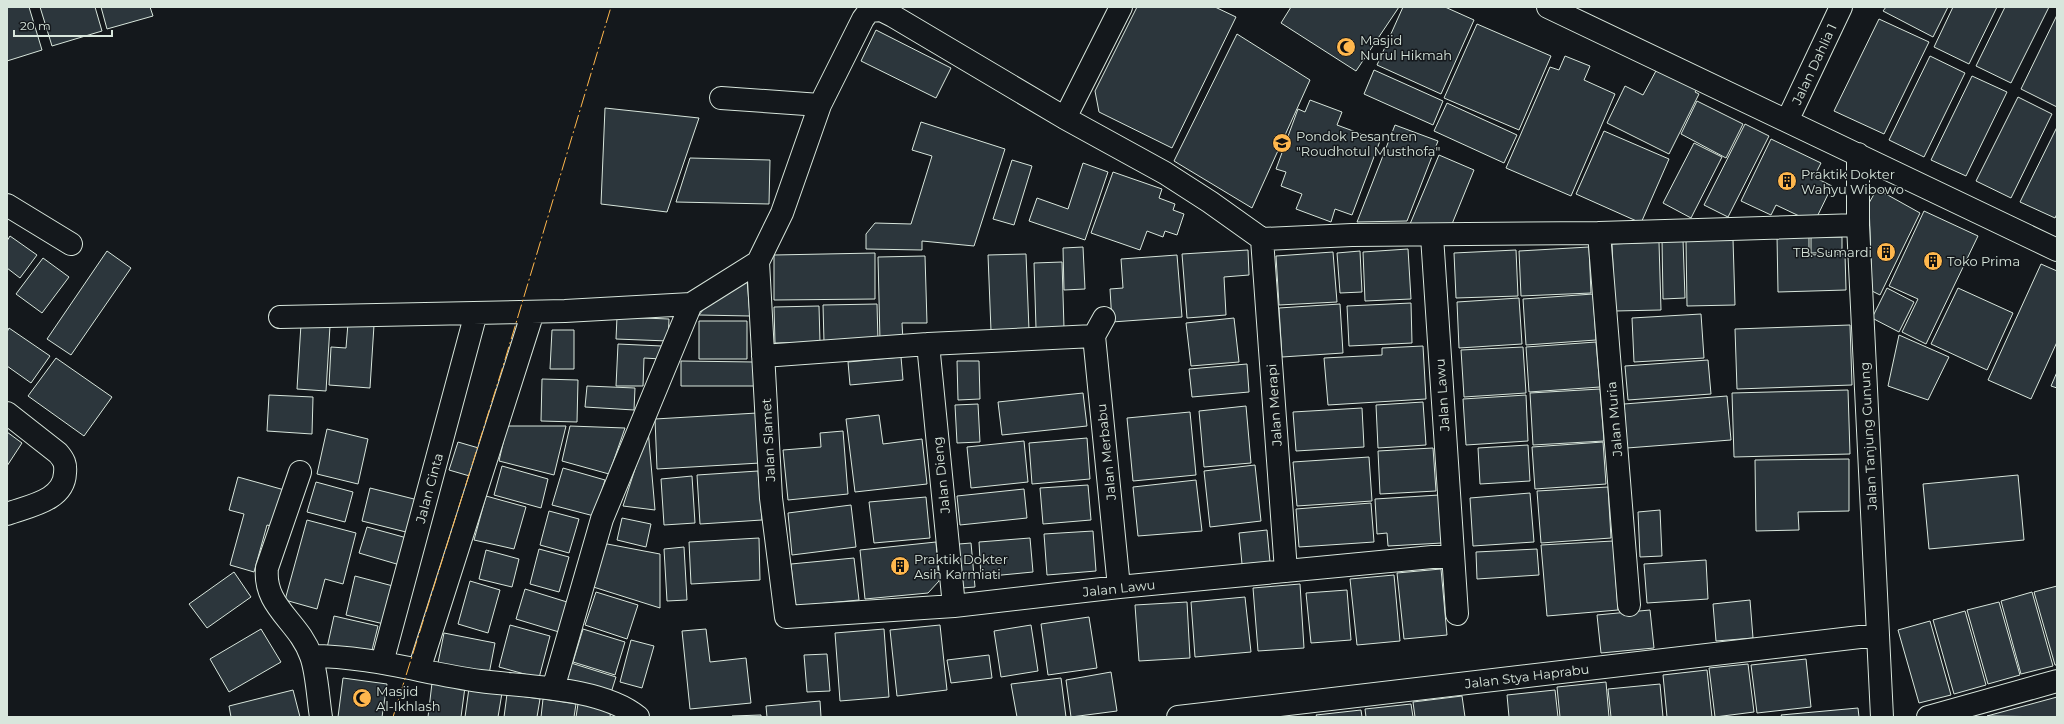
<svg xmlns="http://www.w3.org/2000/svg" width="2064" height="724" viewBox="0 0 2064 724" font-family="Montserrat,sans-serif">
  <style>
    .building { fill: #2c363c; stroke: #d8e6dc }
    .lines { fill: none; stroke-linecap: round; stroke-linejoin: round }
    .minor-casing { stroke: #d8e6dc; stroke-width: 24 }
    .minor { stroke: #14181c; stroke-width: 22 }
    .power { stroke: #ffb74d; stroke-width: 1; stroke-dasharray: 14 3 2 3; stroke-linecap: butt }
    .labels { text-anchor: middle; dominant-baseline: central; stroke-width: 3; stroke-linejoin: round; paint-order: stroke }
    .poi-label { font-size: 13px; fill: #d8e6dc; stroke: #14181c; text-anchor: start }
    .street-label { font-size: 13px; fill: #d8e6dc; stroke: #14181c }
  </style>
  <rect width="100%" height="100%" fill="#14181c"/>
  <path class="building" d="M7 7H29L42 50 7 61Z
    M40 7H95L102 31 52 46Z
    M101 7H150L153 16 107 29Z
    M1137 7H1215L1236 17 1172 148 1099 112 1095 91Z
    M1291 7H1399L1356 71 1281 23Z
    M1403 7H1445L1474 20 1441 94 1377 65Z
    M1886 7H1948L1933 37 1883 11Z
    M1953 7H1997L1969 64 1934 47Z
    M2005 7H2049L2011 83 1976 66Z
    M2057 15V107L2021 89Z
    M1879 19 1929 42 1884 134 1834 111Z
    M1477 24 1551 56 1519 130 1444 98Z
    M876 30 951 68 936 98 861 61Z
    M1237 34 1310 80 1252 208 1174 161Z
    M1565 56 1590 66 1584 80 1615 94 1571 196 1506 168 1550 67 1559 70Z
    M1930 56 1965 73 1924 157 1889 140Z
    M1657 69 1697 89 1695 92 1699 94 1669 154 1607 123 1625 86 1643 95Z
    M1374 70 1443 101 1433 125 1364 94Z
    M1972 76 2007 92 1966 176 1931 160Z
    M2018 97 2052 114 2011 198 1976 181Z
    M1310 100 1342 112 1337 125 1380 141 1352 215 1335 209 1331 222 1296 209 1302 194 1281 186 1286 172 1276 169 1298 109 1305 112Z
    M1697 101 1743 124 1726 158 1681 134Z
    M1447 103 1517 135 1504 163 1434 131Z
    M605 108 699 118 667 212 601 204Z
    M921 122 1005 149 974 246 922 241V250L866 249V234L875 223 911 224 932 156 912 150Z
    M1745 124 1769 136 1728 217 1704 205Z
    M1395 125 1438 141 1407 221 1357 222Z
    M2057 127V214L2055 218 2020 202Z
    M1604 131 1669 159 1641 223 1576 194Z
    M1771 139 1821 163 1814 177 1832 186 1814 223 1776 205 1771 215 1741 201Z
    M1694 143 1722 157 1691 218 1663 203Z
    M1439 155 1474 170 1452 224H1410Z
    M690 158 770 160 769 204 676 202Z
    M1012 160 1032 166 1014 225 993 219Z
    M1083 163 1108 172 1085 240 1029 221 1037 198 1068 209Z
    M1113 172 1162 189 1159 198 1175 204 1173 210 1184 214 1177 235 1165 231 1163 237 1147 231 1140 250 1091 233Z
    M1877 189 1920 213 1880 295 1872 291 1869 203Z
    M1924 211 1978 236 1926 344 1902 332 1918 299 1889 286Z
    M1809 235V255L1845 254 1846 290 1778 292 1777 236Z
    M10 236 37 255 20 278 7 268V241Z
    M1811 237H1842V252L1811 253Z
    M1662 239H1683L1685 298 1663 299Z
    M1733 239 1735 305 1687 306 1686 240Z
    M1659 242 1661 310 1615 311 1612 244Z
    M1083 247 1085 289 1064 290 1063 248Z
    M1589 247 1591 293 1521 296 1519 251Z
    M1408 249 1411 299 1365 301 1363 252Z
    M1248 250 1249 275 1224 277 1226 315 1187 318 1182 254Z
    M1516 250 1518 296 1456 298 1454 253Z
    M107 251 131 268 71 355 47 339Z
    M1360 251 1362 292 1340 293 1337 253Z
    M1333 252 1337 302 1279 305 1276 256Z
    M875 253V299L774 300V255Z
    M1026 254 1029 330 991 331 988 255Z
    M1177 255 1182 317 1112 322 1110 289 1123 288 1121 259Z
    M925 256 927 323H902L903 341H880L878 257Z
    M43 258 69 277 42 313 16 294Z
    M1062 262 1064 328H1036L1034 263Z
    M2041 264 2057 271V342L2031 399 1988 380Z
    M747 279 750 316 699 315 710 301Z
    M1887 288 1914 302 1899 332 1872 318Z
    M1958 288 2013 313 1987 370 1931 344Z
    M1593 294 1596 340 1526 345 1523 299Z
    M1519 298 1522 344 1459 348 1457 302Z
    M1411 303 1412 343 1349 346 1347 306Z
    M877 304 878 341 824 342 823 305Z
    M1340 304 1343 353 1282 357 1279 308Z
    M819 306 820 342 775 343 774 307Z
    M1701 314 1704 358 1634 362 1632 318Z
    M617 317 669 319 668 341 616 339Z
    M1234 318 1239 362 1191 366 1186 323Z
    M699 321H747V359H699Z
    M348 323 374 325 370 388 329 385 331 347 346 348Z
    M301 324 330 326 326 391 297 389Z
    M1850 325 1852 385 1737 389 1735 329Z
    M9 328 50 356 31 383 7 366V332Z
    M552 330H574V369H550Z
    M1899 335 1949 357 1928 400 1888 386Z
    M1596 342 1600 387 1529 392 1526 347Z
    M618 344 662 346 661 359 644 358 643 386H616Z
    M1423 346 1426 399 1328 405 1324 358 1382 355V348Z
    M1523 347 1526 393 1464 397 1461 350Z
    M901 357 903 380 850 385 848 362Z
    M56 358 112 397 84 436 28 396Z
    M1708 360 1711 394 1628 400 1625 366Z
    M681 361 754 362V386H681Z
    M957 361H979L980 399 958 400Z
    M1247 364 1249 392 1192 397 1189 369Z
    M2057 372V388L2051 386Z
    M542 379 578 380 577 422 541 421Z
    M587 386 635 388 634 410 585 407Z
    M1600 389 1604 441 1533 445 1530 393Z
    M1848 390 1850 454 1734 457 1732 393Z
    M1083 393 1087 426 1002 435 998 402Z
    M269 395 313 397 312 434 267 431Z
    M1526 395 1528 441 1466 445 1463 399Z
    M1727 396 1731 440 1627 448 1624 404Z
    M1423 402 1426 445 1378 448 1376 405Z
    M978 404 980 442 957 443 955 405Z
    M1246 406 1251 463 1204 467 1199 411Z
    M1362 408 1364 447 1296 451 1293 412Z
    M1190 412 1196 475 1133 481 1127 418Z
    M757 413 760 463 657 469 655 419Z
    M879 415 883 444 922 439 927 484 855 492 846 419Z
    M507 426H566L554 475 499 461Z
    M570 426 625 428 609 474 562 461Z
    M327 429 368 439 358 484 317 474Z
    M648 429 655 510 623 506Z
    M843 431 848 494 788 500 783 450 821 447 820 433Z
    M7 432 22 443 7 466Z
    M1087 438 1090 479 1032 484 1029 443Z
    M1024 441 1028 482 971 488 967 447Z
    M458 442 482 449 473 477 449 470Z
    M1603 442 1606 484 1535 489 1532 447Z
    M1528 445 1530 481 1480 484 1478 448Z
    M1433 448 1436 491 1380 494 1378 451Z
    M1369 457 1372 501 1297 506 1293 462Z
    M1849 459V511L1798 512 1799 530 1756 531 1755 460Z
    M1255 465 1261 521 1210 527 1204 471Z
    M502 466 548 479 541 508 494 495Z
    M563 468 605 480 594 516 552 505Z
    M758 471 762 520 700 524 697 475Z
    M2018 475 2024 540 1929 549 1923 484Z
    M692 476 695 523 664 525 661 479Z
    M238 477 288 491 279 528 267 525 254 572 230 565 244 514 229 510Z
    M1196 480 1202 531 1138 536 1133 487Z
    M316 482 353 492 345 522 307 512Z
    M1088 485 1091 520 1043 524 1040 488Z
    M1608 487 1611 538 1541 543 1537 491Z
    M370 488 418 500 410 533 362 521Z
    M1024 489 1027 518 960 525 957 496Z
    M1530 493 1534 542 1473 546 1470 498Z
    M1439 495 1442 543 1388 546 1387 533 1377 534 1375 499Z
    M486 496 526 507 514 549 474 540Z
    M926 497 930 538 874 543 869 502Z
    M1371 503 1374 542 1299 547 1296 509Z
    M851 505 856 547 792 555 788 513Z
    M1660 510 1662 556 1640 557 1638 512Z
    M549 511 579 519 569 553 540 545Z
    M622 518 651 524 646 547 617 540Z
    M307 520 356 533 343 584 325 579 317 609 285 600Z
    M367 527 407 538 400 565 359 553Z
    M1267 530 1270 562 1242 564 1239 533Z
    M1093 531 1096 571 1047 575 1044 534Z
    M759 538 760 580 691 584 689 542Z
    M1030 538 1033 572 981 577 979 542Z
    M1613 541 1618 610 1547 616 1541 545Z
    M936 542 939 581 928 593 865 599 860 550Z
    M602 543 660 554V608L587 585Z
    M971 543 975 587 962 588 959 544Z
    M684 547 687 600 667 601 664 549Z
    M539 549 569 557 559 592 530 584Z
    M1537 549 1539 575 1477 579 1476 552Z
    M486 550 519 559 512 587 479 579Z
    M854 558 859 600 795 606 791 564Z
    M1706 560 1708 599 1647 603 1644 564Z
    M1441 569 1447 635 1404 639 1397 573Z
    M234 572 251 597 207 628 189 604Z
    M1394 575 1400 641 1357 645 1350 579Z
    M355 576 393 586 384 624 346 615Z
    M470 581 500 590 488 633 458 624Z
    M1300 584 1304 648 1258 651 1253 588Z
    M2057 586V665H2055L2034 592Z
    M525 589 567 602 559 632 516 619Z
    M1347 590 1351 640 1311 643 1306 593Z
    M596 592 638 605 627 639 585 625Z
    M2032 592 2053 666 2021 674 2001 601Z
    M1245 597 1251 652 1195 657 1191 602Z
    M1750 600 1753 638 1716 641 1713 604Z
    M1187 602 1190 658 1139 661 1135 605Z
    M1999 602 2020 675 1988 684 1967 610Z
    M1650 610 1654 648 1601 653 1597 615Z
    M1965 611 1986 685 1954 694 1933 620Z
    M334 616 378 626 370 658 327 648Z
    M1089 617 1097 668 1048 675 1041 624Z
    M1930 621 1951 695 1919 703 1898 630Z
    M510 625 550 636 539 678 499 667Z
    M940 625 947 690 897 696 890 630Z
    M1031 625 1038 671 1001 677 994 631Z
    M261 629 281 662 229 692 210 659Z
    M583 629 625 642 615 675 573 662Z
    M706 629 710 662 746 658 751 703 690 709 682 631Z
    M884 629 889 697 840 701 835 633Z
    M444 633 495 643 489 674 438 663Z
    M631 640 654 646 642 688 620 682Z
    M827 654 830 691 807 692 804 655Z
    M989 655 992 678 951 683 947 660Z
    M1806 659 1811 707 1757 713 1751 665Z
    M571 663 616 677 610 696 565 682Z
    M1748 664 1754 712 1715 717 1709 668Z
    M1707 670 1712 717H1667L1663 675Z
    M1111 672 1117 711 1071 717 1066 680Z
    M343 678 387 684 382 717H338Z
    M1061 678 1066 717H1017L1011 684Z
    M1606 682 1609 717H1560L1557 687Z
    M432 683 465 687 461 717H428Z
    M1660 684 1663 717H1611L1608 689Z
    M469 688 502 693 498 717H465Z
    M293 690 300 717H231L229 706Z
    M1555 690 1558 717H1509L1507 695Z
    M507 694 540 699 537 717H504Z
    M1462 696 1465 717H1415L1413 702Z
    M2057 697V717L1987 716Z
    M543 699 576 704 574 717H541Z
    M820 701 821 717H767L766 706Z
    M578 704 611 708 610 717H576Z
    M1411 704 1413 717H1366L1365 709Z
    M1858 708 1859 717H1782L1781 715Z
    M1361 710 1362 717H1317L1316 715Z
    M761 715V717H732V716Z"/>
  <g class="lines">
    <defs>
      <path id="minor" d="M1548 7 2057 250
        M721 98 820 105
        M1065 118 1121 7
        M1787 121 1841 7
        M1858 154V225L1882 717
        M7 205 71 244
        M1599 233 1629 605
        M1432 236 1457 614
        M1262 239 1286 571
        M758 262 771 498 786 617 954 606 1119 587 1453 555
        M280 317 565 311 691 304 758 262 782 213 820 105 863 19 869 11 881 10 893 16 1065 118 1165 173 1210 202 1262 239 1352 235 1599 233 1858 225
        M1104 318 1094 336 1119 587
        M928 344 954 606
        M763 356 928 344 1094 336
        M7 413 58 453C64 460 66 464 65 473 64 501 28 506 7 514
        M300 472 267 568C263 607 299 621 311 656 317 672 318 699 321 717
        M311 656C369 656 423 673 480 681 526 687 602 687 638 717
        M382 663 476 313
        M419 670 533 312
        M553 689 602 519 691 304
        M1178 717 1877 635
        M1928 717 2057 681"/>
    </defs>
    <use href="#minor" class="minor-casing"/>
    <use href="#minor" class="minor"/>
    <path class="power" d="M393 717 504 363 611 7"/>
  </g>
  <defs>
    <symbol id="mosque-disc" viewBox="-11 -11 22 22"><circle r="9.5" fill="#ffb74d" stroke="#14181c"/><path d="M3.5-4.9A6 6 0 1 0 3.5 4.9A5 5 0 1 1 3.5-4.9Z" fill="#111"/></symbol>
    <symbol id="school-disc" viewBox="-11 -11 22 22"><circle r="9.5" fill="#ffb74d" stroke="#14181c"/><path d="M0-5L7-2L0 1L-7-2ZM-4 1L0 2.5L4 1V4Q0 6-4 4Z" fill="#111"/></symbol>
    <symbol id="building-disc" viewBox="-11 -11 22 22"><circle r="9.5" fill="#ffb74d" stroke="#14181c"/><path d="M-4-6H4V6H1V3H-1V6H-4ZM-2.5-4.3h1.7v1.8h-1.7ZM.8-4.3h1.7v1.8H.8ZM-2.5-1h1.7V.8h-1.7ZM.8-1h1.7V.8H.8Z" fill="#111"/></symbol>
  </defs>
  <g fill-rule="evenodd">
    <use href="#mosque-disc" x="1335" y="36" width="22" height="22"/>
    <use href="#school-disc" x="1271" y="132" width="22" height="22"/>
    <use href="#building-disc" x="1776" y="170" width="22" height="22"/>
    <use href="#building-disc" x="1875" y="241" width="22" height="22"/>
    <use href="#building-disc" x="1922" y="250" width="22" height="22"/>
    <use href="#building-disc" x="889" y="555" width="22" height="22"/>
    <use href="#mosque-disc" x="351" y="687" width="22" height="22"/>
  </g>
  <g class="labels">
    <g class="poi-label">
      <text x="1360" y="40">Masjid<tspan x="1360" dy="15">Nurul Hikmah</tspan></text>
      <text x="1296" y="136">Pondok Pesantren<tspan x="1296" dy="15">"Roudhotul Musthofa"</tspan></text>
      <text x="1801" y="174">Praktik Dokter<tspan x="1801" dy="15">Wahyu Wibowo</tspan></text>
      <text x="1872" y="252" text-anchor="end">TB. Sumardi</text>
      <text x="1947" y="261">Toko Prima</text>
      <text x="914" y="559">Praktik Dokter<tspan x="914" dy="15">Asih Karmiati</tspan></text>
      <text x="376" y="691">Masjid<tspan x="376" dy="15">Al-Ikhlash</tspan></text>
    </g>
    <g class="street-label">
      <text transform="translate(1814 64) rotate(-65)">Jalan Dahlia 1</text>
      <text transform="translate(1442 395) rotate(-94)">Jalan Lawu</text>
      <text transform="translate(1274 405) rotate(-94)">Jalan Merapi</text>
      <text transform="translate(1614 419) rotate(-95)">Jalan Muria</text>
      <text transform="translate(1868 436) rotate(-93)">Jalan Tanjung Gunung</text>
      <text transform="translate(768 440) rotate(-93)">Jalan Slamet</text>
      <text transform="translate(1106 452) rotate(-96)">Jalan Merbabu</text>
      <text transform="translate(941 475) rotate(-96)">Jalan Dieng</text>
      <text transform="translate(429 488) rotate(-75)">Jalan Cinta</text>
      <text transform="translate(1119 588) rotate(-6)">Jalan Lawu</text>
      <text transform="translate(1527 676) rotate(-7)">Jalan Stya Haprabu</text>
    </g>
  </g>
  <rect width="2064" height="724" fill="none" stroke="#d8e6dc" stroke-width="16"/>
  <path d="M14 30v6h98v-6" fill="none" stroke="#d8e6dc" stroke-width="2"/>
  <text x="20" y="30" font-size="12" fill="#d8e6dc" stroke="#14181c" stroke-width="3" paint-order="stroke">20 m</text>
</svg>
